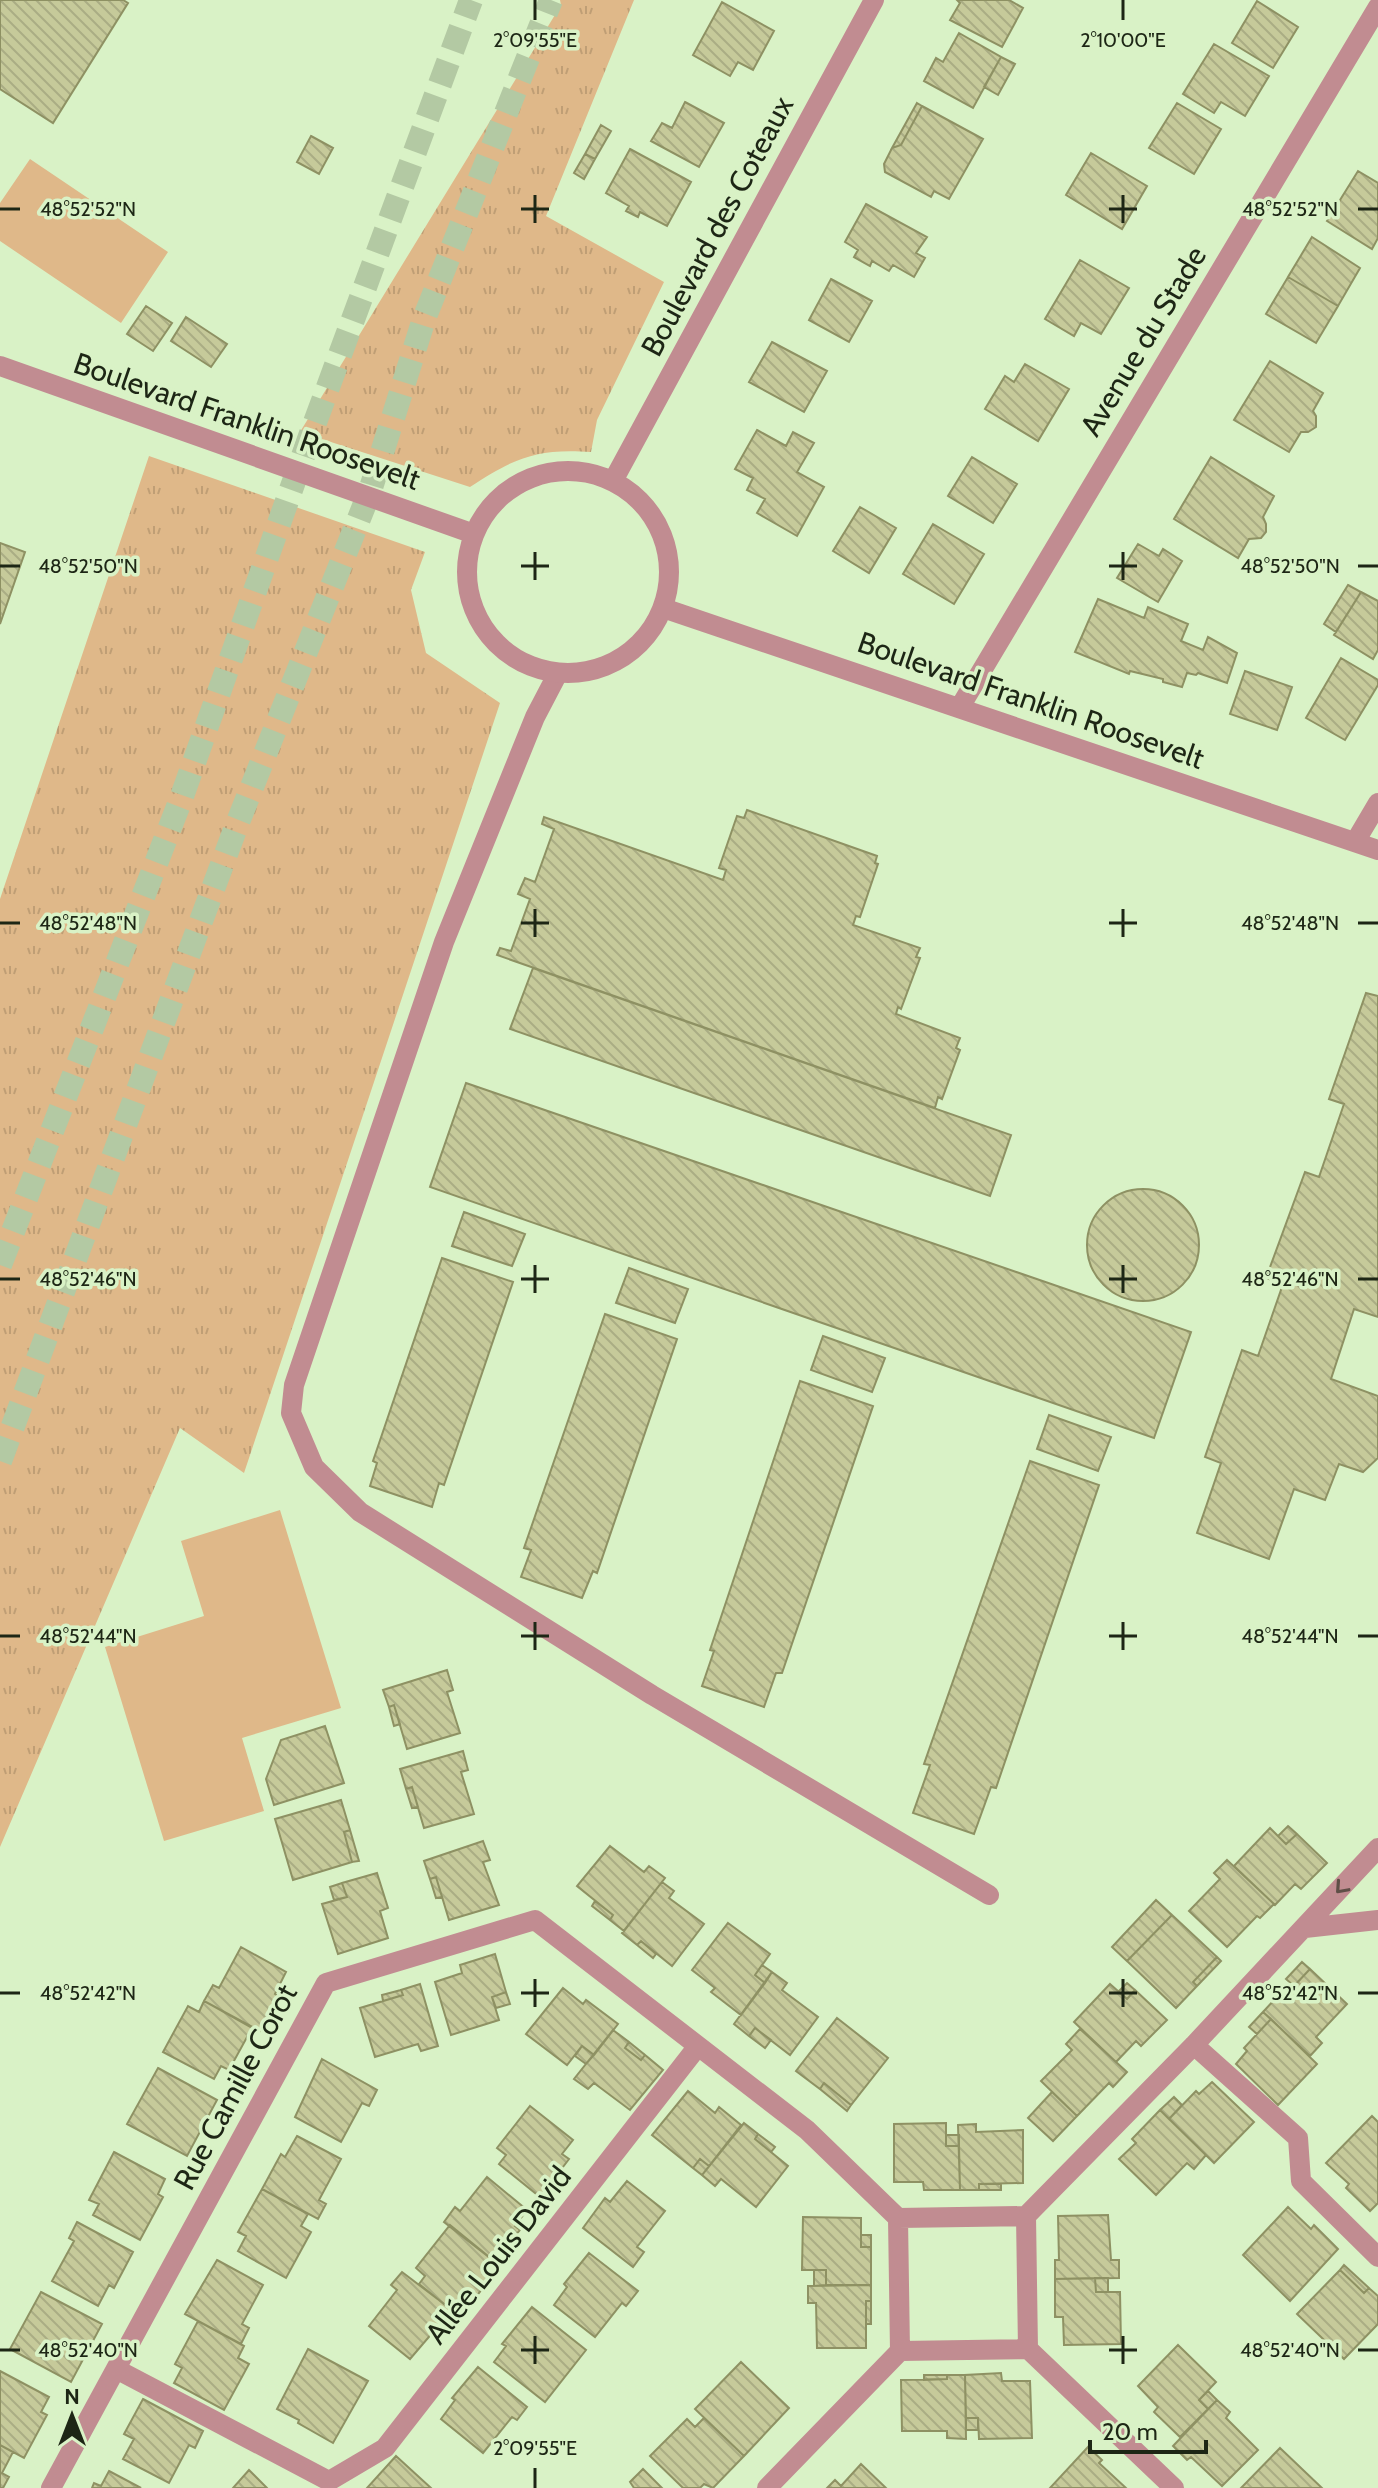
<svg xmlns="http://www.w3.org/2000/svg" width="1378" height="2488" viewBox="0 0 1378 2488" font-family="Cabin,sans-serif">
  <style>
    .park { fill: url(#park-tufts) }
    .garden { fill: #dfb889 }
    .building { fill: url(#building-back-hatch); stroke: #8e9163; stroke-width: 2 }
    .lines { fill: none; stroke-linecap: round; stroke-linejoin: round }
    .highway-tunnel { stroke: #b3c9a3; stroke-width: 24; stroke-dasharray: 24 12; stroke-linecap: butt }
    .lane { stroke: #c18c91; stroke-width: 20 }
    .street { stroke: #c18c91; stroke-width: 20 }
    .oneway { stroke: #5f4f47 }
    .ticks { fill: none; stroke: #1d2615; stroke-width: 3 }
    .labels { text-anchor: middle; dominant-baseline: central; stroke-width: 7; stroke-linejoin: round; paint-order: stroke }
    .street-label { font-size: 30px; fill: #1d2615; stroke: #d9f2c6 }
    .ticks-label { font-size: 20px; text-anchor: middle; fill: #1d2615; stroke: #d9f2c6; stroke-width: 7; stroke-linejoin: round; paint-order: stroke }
  </style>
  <defs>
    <pattern id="park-tufts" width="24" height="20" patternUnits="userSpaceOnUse" patternTransform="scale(2)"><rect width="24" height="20" fill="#dfb889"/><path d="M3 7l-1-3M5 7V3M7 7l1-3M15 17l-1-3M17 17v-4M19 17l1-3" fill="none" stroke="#bf9e75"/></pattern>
    <pattern id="building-back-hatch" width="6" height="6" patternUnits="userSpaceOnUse" patternTransform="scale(2)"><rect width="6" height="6" fill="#c6ca9a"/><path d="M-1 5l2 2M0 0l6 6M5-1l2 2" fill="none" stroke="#aaad84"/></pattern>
  </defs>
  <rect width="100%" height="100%" fill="#d9f2c6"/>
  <path class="park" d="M560 0H634L546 216 664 282 597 420 591 452C537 448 514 458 470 487L300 432 561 5Z
    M149 456 425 552 411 590 426 653 500 703 244 1473 180 1428 0 1847V899Z"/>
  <path class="garden" d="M30 159 168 252 121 323 0 241V203Z
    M280 1510 341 1708 242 1738 264 1811 164 1841 105 1647 204 1616 181 1541Z"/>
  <path class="building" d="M0 0H123L128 3 53 123 0 89Z
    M957 0H1009L1023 8 1002 47 950 20 960 3Z
    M1257 1 1298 27 1273 68 1232 43Z
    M722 2 774 31 753 70 738 62 730 76 693 55Z
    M959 33 1001 57 973 108 924 81 936 58 943 62Z
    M1214 44 1269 76 1245 116 1221 102 1214 113 1183 94Z
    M1001 57 1015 64 998 95 984 87Z
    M685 102 724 123 699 167 651 141 662 123 672 128Z
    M917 103 922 106 901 145 892 148Z
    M1177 103 1221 129 1194 174 1149 148Z
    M922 106 983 139 949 199 934 191 931 197 885 172 884 164 892 148 901 145Z
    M601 125 611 131 595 159 585 154Z
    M311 136 333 148 319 174 297 162Z
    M630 149 691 182 667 226 640 212 638 217 626 211 629 206 606 193Z
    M1091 153 1147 186 1122 229 1066 195Z
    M585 154 595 159 584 179 574 173Z
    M1358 171 1378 183V238L1372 249 1327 221Z
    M866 204 927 237 916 253 925 258 914 277 893 265 889 271 872 261 870 266 854 257 858 250 845 242Z
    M1312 237 1360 268 1338 306 1288 277Z
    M1080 260 1129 288 1101 334 1081 323 1074 336 1045 319Z
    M1288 277 1338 306 1316 343 1266 314Z
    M831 279 872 301 849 342 809 320Z
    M146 306 172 323 153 351 127 334Z
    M186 317 227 344 211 367 171 341Z
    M772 342 827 371 804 412 749 382Z
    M1270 361 1323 393 1313 411 1316 416V427L1308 432H1301L1289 452 1234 420Z
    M1025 364 1069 389 1038 441 985 409 1005 376 1014 382Z
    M757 430 786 446 793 432 814 443 797 472 824 487 797 536 757 513 765 499 747 490 753 478 735 469Z
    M972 457 1017 484 993 523 948 496Z
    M1211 457 1274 496 1263 517 1266 524V532L1261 538 1249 539 1238 558 1174 519Z
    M860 507 896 528 869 573 833 551Z
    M933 524 984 554 954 604 903 574Z
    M0 543 25 552 0 624Z
    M1138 544 1159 556 1163 549 1182 561 1158 602 1117 578Z
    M1348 585 1361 592 1336 632 1324 624Z
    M1361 592 1378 601V650L1373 659 1334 635Z
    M1098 599 1144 618 1148 607 1188 624 1181 641 1203 650 1208 637 1237 653 1227 683 1198 673 1196 675 1187 673 1182 687 1163 682V679L1130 671 1129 674 1075 652Z
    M1341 658 1378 680V685L1345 740 1306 718Z
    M1245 671 1292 687 1277 730 1230 714Z
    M747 810 877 856 875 863 878 864 860 917 856 916 853 925 920 948 916 957 920 958 901 1009 898 1007 896 1014 960 1038 956 1048 960 1050 942 1099 938 1097 935 1108 497 955 500 948 511 951 530 899 518 894 525 878 535 882 554 829 542 824 544 817 723 880 726 870 719 868 737 816 744 818Z
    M533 968 1011 1135 990 1196 510 1029Z
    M1366 993 1378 996V1317L1354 1309 1331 1379 1378 1396V1458L1363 1472 1339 1464 1325 1500 1294 1489 1269 1559 1197 1533 1221 1463 1205 1457 1242 1350 1258 1356 1283 1284 1266 1278 1305 1172 1319 1177 1344 1104 1329 1099Z
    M466 1083 1191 1332 1154 1438 430 1187Z
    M1087 1245a56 56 0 1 1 112 0a56 56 0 1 1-112 0Z
    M464 1212 525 1234 512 1266 452 1246Z
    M442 1258 513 1282 444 1485 439 1483 432 1507 370 1486 377 1463 373 1461Z
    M629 1268 688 1289 675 1323 616 1303Z
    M605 1314 677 1339 597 1573 593 1571 582 1598 521 1577 531 1550 524 1548Z
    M823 1336 885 1358 872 1392 811 1370Z
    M800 1381 873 1406 782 1673H776L764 1707 702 1686 714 1651 710 1650Z
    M1049 1415 1111 1437 1098 1471 1037 1449Z
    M1030 1461 1099 1485 996 1788 991 1787 974 1834 913 1813 930 1765 924 1764Z
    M447 1670 453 1690 447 1692 460 1733 407 1749 394 1705 389 1707 383 1690Z
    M394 1705 400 1724 394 1726 389 1707Z
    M325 1726 344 1783 274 1805 266 1779 281 1740Z
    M463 1751 468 1770 461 1772 474 1814 424 1828 412 1787 406 1789 400 1769Z
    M412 1787 418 1807 412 1808 406 1789Z
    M341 1800 350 1830 344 1832 352 1862 293 1880 275 1819Z
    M1288 1826 1297 1834 1286 1844 1278 1836Z
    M1270 1828 1286 1844 1297 1834 1327 1863 1301 1889 1295 1884 1275 1905 1234 1866Z
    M350 1830 359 1861 352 1862 344 1832Z
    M483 1841 490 1860 483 1862 499 1905 449 1920 436 1877 430 1879 424 1861Z
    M610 1846 644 1872 649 1866 665 1878 624 1931 610 1920 613 1915 577 1886Z
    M1227 1860 1274 1904 1260 1918 1257 1916 1227 1947 1189 1911 1220 1879 1214 1873Z
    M377 1873 388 1908 380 1911 388 1938 338 1954 322 1904 347 1897 342 1883Z
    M436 1877 442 1897 436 1898 430 1879Z
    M662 1882 674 1891 669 1898 704 1924 672 1966 641 1941 637 1945 622 1933Z
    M342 1883 347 1897 334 1900 330 1887Z
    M1156 1900 1172 1915 1127 1961 1112 1947Z
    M595 1901 613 1915 610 1920 592 1906Z
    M1172 1915 1217 1957 1193 1982 1197 1986 1176 2008 1127 1961Z
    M728 1923 770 1954 755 1975 765 1983 741 2015 711 1992 715 1988 692 1970Z
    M641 1941 656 1954 653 1958 637 1945Z
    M241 1947 286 1972 275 1994 278 1996 260 2031 204 2001 213 1985 219 1988Z
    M495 1954 506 1992 492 1997 499 2020 451 2035 435 1982 462 1973 460 1965Z
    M1217 1957 1221 1961 1197 1986 1193 1982Z
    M1302 1962 1310 1969 1294 1986 1286 1979Z
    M762 1965 772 1972 765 1983 755 1975Z
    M1310 1969 1347 2004 1316 2037 1322 2043 1310 2056 1263 2012 1290 1983 1294 1986Z
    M772 1972 787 1983 782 1990 818 2017 790 2055 755 2028 749 2036 734 2024Z
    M1127 1983 1135 1990 1127 1999 1118 1992Z
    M420 1984 438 2046 421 2051 418 2044 375 2057 360 2008 403 1995 401 1990Z
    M1110 1984 1127 1999 1135 1990 1167 2020 1141 2046 1136 2041 1116 2062 1074 2022Z
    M563 1988 583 2004 586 2000 618 2024 594 2055 582 2046 567 2065 526 2034Z
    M401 1990 403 1995 383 2001 382 1995Z
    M506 1992 510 2004 496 2008 492 1997Z
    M204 2001 252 2028 229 2070 221 2066 214 2079 163 2052 188 2006 199 2012Z
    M1263 2012 1271 2019 1257 2034 1249 2027Z
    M837 2018 888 2058 851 2105 824 2083 820 2089 796 2071Z
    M1271 2019 1317 2064 1278 2105 1236 2064 1247 2051 1244 2048Z
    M755 2028 771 2040 765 2048 749 2036Z
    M1080 2029 1127 2072 1113 2087 1109 2083 1077 2116 1041 2081 1072 2050 1066 2044Z
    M613 2030 629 2042 625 2048 641 2060 645 2055 663 2070 630 2110 594 2083 588 2089 574 2079Z
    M629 2042 645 2055 641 2060 625 2048Z
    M582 2046 594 2055 586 2064 575 2056Z
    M322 2059 377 2090 369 2106 362 2103 341 2142 295 2117Z
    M158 2068 217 2100 187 2156 127 2124Z
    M1212 2082 1254 2122 1214 2163 1169 2119 1196 2091 1199 2094Z
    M824 2083 851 2105 847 2111 820 2089Z
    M688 2091 715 2113 719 2107 741 2125 709 2166 700 2159 693 2168 652 2135Z
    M1052 2092 1077 2116 1053 2141 1028 2118Z
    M1174 2097 1182 2105 1169 2119 1160 2110Z
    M530 2106 573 2140 562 2154 569 2159 540 2197 499 2164 506 2155 497 2148Z
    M1160 2110 1206 2155 1194 2169 1187 2163 1156 2195 1119 2159 1136 2143 1132 2139Z
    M1372 2116 1378 2122V2203L1370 2211 1346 2188 1349 2184 1326 2163Z
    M744 2123 758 2134 755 2139 788 2166 756 2207 721 2179 715 2186 702 2175Z
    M946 2123V2146H959L960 2190H924L923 2182H894V2124Z
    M976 2124V2132L1023 2130V2183L979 2184V2190H960L958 2125Z
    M758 2134 775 2147 771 2152 755 2139Z
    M946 2135H959V2146H946Z
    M297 2136 341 2159 319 2200 326 2204 318 2219 262 2189 281 2154 285 2157Z
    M114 2152 165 2179 158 2194 163 2197 140 2240 93 2215 99 2204 89 2200Z
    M700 2159 709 2166 702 2175 693 2168Z
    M487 2177 527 2210 515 2226 520 2230 494 2261 444 2222 455 2207 460 2211Z
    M627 2181 665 2211 637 2247 644 2252 633 2267 583 2228 605 2198 610 2202Z
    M979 2184H1001V2190H979Z
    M262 2189 308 2214 301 2226 311 2232 286 2278 238 2251 246 2236 238 2232Z
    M1288 2207 1311 2229 1314 2225 1338 2249 1290 2301 1243 2255Z
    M1108 2215 1111 2260H1119V2278L1055 2279V2260H1059L1058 2216Z
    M803 2217 861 2218V2247H871V2285H826V2270H802Z
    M77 2222 133 2252 114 2288 109 2285 98 2306 52 2281 74 2241 69 2238Z
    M450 2225 494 2261 483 2274 490 2279 460 2317 419 2284 425 2276 416 2268Z
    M861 2235H871V2247H861Z
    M589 2253 638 2291 626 2306 622 2303 595 2337 554 2305 567 2287 564 2284Z
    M217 2260 263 2285 242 2324 249 2328 241 2344 185 2314Z
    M1344 2265 1369 2288 1364 2293 1340 2270Z
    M814 2270H826V2285L814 2286Z
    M1340 2270 1364 2293 1369 2288 1378 2296V2324L1344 2359 1297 2314Z
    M402 2272 452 2310 410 2359 369 2326 397 2290 391 2285Z
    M1095 2278H1108V2292H1096Z
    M1095 2278 1096 2292H1120L1121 2344 1064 2345 1063 2317H1055V2279Z
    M871 2285V2301H866V2348H817L816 2303H808V2286Z
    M41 2292 102 2324 71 2382 10 2349Z
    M866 2301H871V2324H866Z
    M532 2307 586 2350 545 2402 494 2362 506 2346 502 2344Z
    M198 2321 244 2346 238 2358 249 2364 224 2410 174 2383 182 2368 175 2364Z
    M1178 2345 1216 2382 1199 2400 1208 2409 1180 2437 1154 2412 1158 2407 1138 2386Z
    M308 2349 368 2381 333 2443 298 2423 299 2420 277 2409Z
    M741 2362 789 2408 744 2456 695 2409Z
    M478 2367 527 2407 517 2420 512 2417 483 2453 441 2419 455 2400 452 2398Z
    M0 2371 49 2397 41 2412 47 2415 24 2458 0 2445Z
    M1001 2373 1002 2381H1030L1032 2438 979 2439 978 2418H966L965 2375Z
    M924 2375H947V2379L924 2380Z
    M947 2375H965L966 2439 947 2438V2431H902L901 2380 947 2379Z
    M1208 2391 1217 2400 1208 2409 1199 2400Z
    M143 2399 203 2431 195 2448 189 2445 169 2483 123 2459 134 2439 124 2434Z
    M1217 2400 1230 2412 1226 2418 1258 2450 1222 2486 1191 2457 1187 2460 1173 2446Z
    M704 2418 744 2456 713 2488 704 2484 700 2488H683L650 2456 687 2419 695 2427Z
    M966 2418H978V2430H966Z
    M0 2445 13 2452 2 2473 9 2477 3 2488H0Z
    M1088 2447 1102 2460 1099 2463 1126 2488H1050Z
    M1280 2448 1322 2488H1241Z
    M396 2456 431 2488H367Z
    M861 2464 886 2488H827L835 2480 841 2486Z
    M643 2469 662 2488H634L630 2482Z
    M249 2470 267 2488H233Z
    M109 2471 141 2488H92L94 2483 101 2486Z"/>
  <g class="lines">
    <path class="highway-tunnel" d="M0 1265 181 799 314 425 471 0
      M0 1461 236 827 370 491 424 319 551 0"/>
    <path class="lane" d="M558 673 535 717 444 942 294 1385 291 1413 314 1467 360 1512 652 1695 989 1895"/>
    <path class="street" d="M0 366 474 534
      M467 572a101 101 0 1 1 202 0a101 101 0 1 1-202 0Z
      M613 481 874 0
      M663 608 1378 850
      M960 707 1378 7
      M1355 842 1378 803
      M1305 1928 1378 1920
      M1194 2045 1298 2138 1301 2181 1378 2257
      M1026 2216 1028 2349 900 2351 898 2218Z
      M1026 2216 1194 2045 1378 1848
      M1028 2349 1174 2488
      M116 2369 329 2481 385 2448 698 2046
      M51 2488 326 1983 535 1920 807 2130 898 2218
      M767 2488 900 2351"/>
  </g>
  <defs><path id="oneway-chevron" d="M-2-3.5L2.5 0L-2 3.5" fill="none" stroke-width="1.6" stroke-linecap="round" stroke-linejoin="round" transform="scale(2)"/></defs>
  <use class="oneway" href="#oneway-chevron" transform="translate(1341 1888) rotate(132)"/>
  <path class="ticks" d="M535 0V20M1123 0V20M535 195V223M1123 195V223M0 209H20M521 209H549M1109 209H1137M1358 209H1378M535 552V580M1123 552V580M0 566H20M521 566H549M1109 566H1137M1358 566H1378M535 909V937M1123 909V937M0 923H20M521 923H549M1109 923H1137M1358 923H1378M535 1265V1293M1123 1265V1293M0 1279H20M521 1279H549M1109 1279H1137M1358 1279H1378M535 1622V1650M1123 1622V1650M0 1636H20M521 1636H549M1109 1636H1137M1358 1636H1378M535 1979V2007M1123 1979V2007M0 1993H20M521 1993H549M1109 1993H1137M1358 1993H1378M535 2336V2364M1123 2336V2364M0 2350H20M521 2350H549M1109 2350H1137M1358 2350H1378M535 2468V2488"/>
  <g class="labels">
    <g class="street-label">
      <text transform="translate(717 226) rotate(-62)">Boulevard des Coteaux</text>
      <text transform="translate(1143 341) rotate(-59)">Avenue du Stade</text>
      <text transform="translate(247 421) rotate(19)">Boulevard Franklin Roosevelt</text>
      <text transform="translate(1031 700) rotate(19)">Boulevard Franklin Roosevelt</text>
      <text transform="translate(235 2087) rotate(-62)">Rue Camille Corot</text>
      <text transform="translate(498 2255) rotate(-52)">Allée Louis David</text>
    </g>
  </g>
  <g class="ticks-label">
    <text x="535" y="47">2°09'55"E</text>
    <text x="1123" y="47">2°10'00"E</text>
    <text x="88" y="216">48°52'52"N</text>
    <text x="1290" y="216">48°52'52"N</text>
    <text x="88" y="573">48°52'50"N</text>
    <text x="1290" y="573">48°52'50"N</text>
    <text x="88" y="930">48°52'48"N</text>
    <text x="1290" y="930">48°52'48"N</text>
    <text x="88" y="1286">48°52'46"N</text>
    <text x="1290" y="1286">48°52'46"N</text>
    <text x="88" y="1643">48°52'44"N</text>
    <text x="1290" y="1643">48°52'44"N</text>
    <text x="88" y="2000">48°52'42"N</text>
    <text x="1290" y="2000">48°52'42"N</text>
    <text x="88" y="2357">48°52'40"N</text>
    <text x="1290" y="2357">48°52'40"N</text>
    <text x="535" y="2455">2°09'55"E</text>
  </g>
  <g transform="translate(72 2416)" stroke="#d9f2c6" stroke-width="6" paint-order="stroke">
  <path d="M0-6L14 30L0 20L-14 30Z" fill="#1d2615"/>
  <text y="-12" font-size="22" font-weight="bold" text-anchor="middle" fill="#1d2615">N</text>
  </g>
  <path d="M1090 2440v12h116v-12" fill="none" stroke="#1d2615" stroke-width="4"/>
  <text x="1102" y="2440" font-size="24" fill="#1d2615" stroke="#d9f2c6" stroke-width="6" paint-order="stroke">20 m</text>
</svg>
